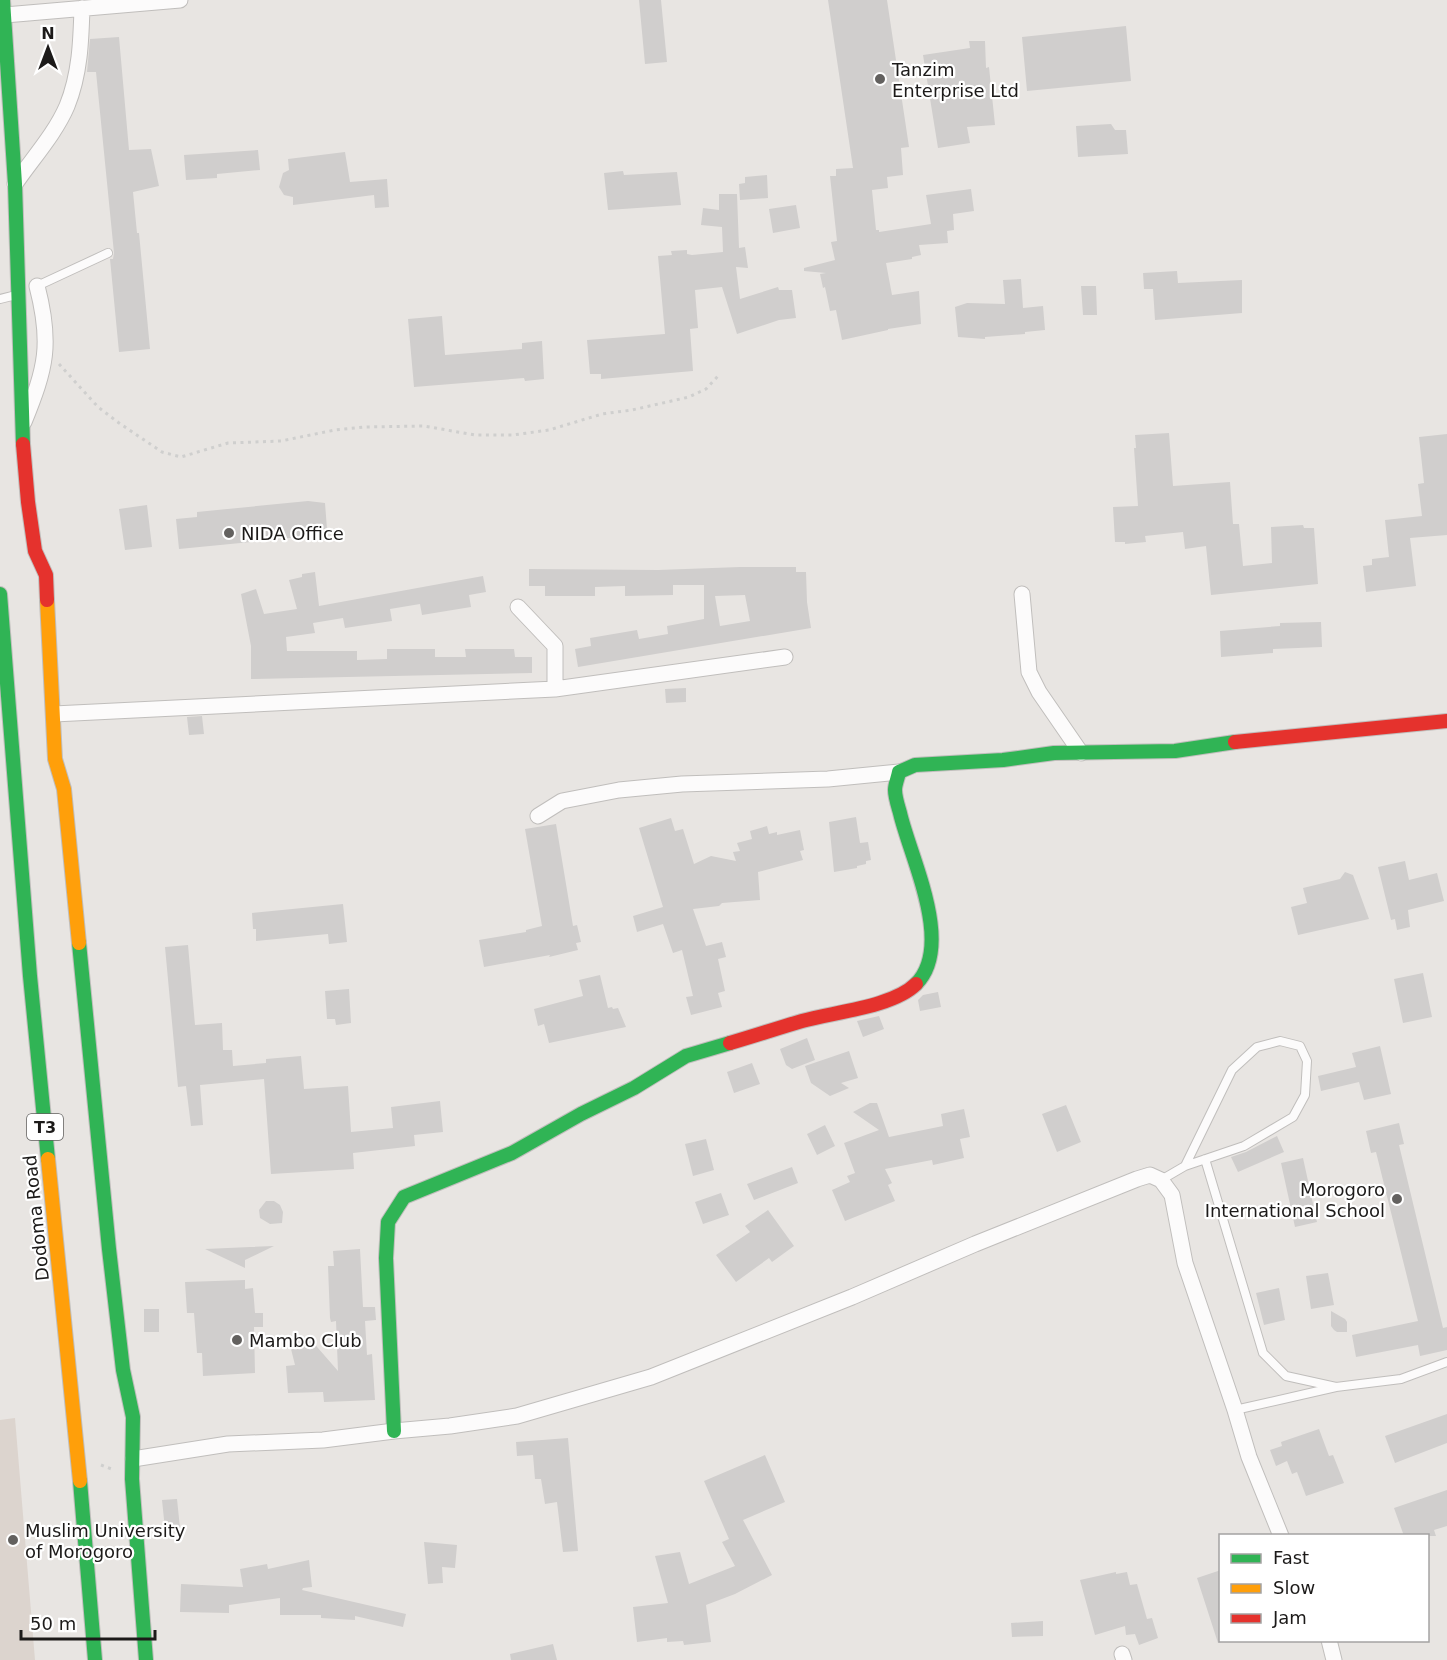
<svg xmlns="http://www.w3.org/2000/svg" width="1447" height="1660" viewBox="0 0 1447 1660" font-family="'DejaVu Sans',sans-serif">
  <style>
    .built { fill: #dcd4ce }
    .building { fill: #d0cecd; fill-rule: evenodd }
    .lines { fill: none; stroke-linecap: round; stroke-linejoin: round }
    .lane-casing { stroke: #c0bebc; stroke-width: 10 }
    .street-casing { stroke: #c0bebc; stroke-width: 17 }
    .fast-casing { stroke: #c0bebc; stroke-width: 16 }
    .slow-casing { stroke: #c0bebc; stroke-width: 16 }
    .jam-casing { stroke: #c0bebc; stroke-width: 16 }
    .path { stroke: #cfcfce; stroke-width: 3; stroke-dasharray: 3 4.5; stroke-linecap: butt }
    .lane { stroke: #fcfbfb; stroke-width: 8 }
    .street { stroke: #fcfbfb; stroke-width: 15 }
    .fast { stroke: #30b455; stroke-width: 14 }
    .slow { stroke: #ff9f0a; stroke-width: 14 }
    .jam { stroke: #e5322d; stroke-width: 14 }
    .poi-dot { fill: #63615f; stroke: #fff; stroke-width: 2 }
    .labels { text-anchor: middle; dominant-baseline: central; stroke-width: 4.5; stroke-linejoin: round; paint-order: stroke }
    .shield { fill: #fff; stroke: #605f5e; stroke-width: 1.5 }
    .shield-label { font-size: 16px; font-weight: bold; fill: #1c1a19 }
    .poi-label { font-size: 18px; fill: #1c1a19; stroke: #fff; text-anchor: start }
    .street-label { font-size: 18px; fill: #1c1a19; stroke: #fff }
  </style>
  <rect width="100%" height="100%" fill="#e8e5e2"/>
  <path class="built" d="M15 1418 35 1660H0V1420Z"/>
  <path class="building" d="M639 0H661L667 62 645 64Z
    M828 0H887L909 147 901 148 903 175 887 177 888 188 872 190 876 230H879V232L931 224 926 195 971 189 974 211 953 214 954 230 947 231 948 243 919 245 921 255 912 257V259L886 263 892 295 919 291 921 324 888 329V330L842 340 836 310 830 311 825 287 823 288 820 274 826 273 804 271V268L835 260 831 242 837 241 830 176H836V169L853 168Z
    M1126 26 1131 81 1027 91 1022 37Z
    M119 37 129 150 151 149 159 186 133 192 137 233H139L150 349 119 352 110 259H113L114 253 96 72H87L90 39Z
    M969 41H985L986 68 989 67 995 125 967 127 970 143 938 148 923 55 970 48Z
    M1111 124 1115 130H1126L1128 154 1078 157 1076 126Z
    M258 150 260 170 217 174V178L186 180 184 155Z
    M345 152 350 182 387 179 389 207 375 208 374 195 293 205V197L284 195 279 187 283 173 289 170 288 159Z
    M623 171 624 175 677 172 681 205 608 210 604 173Z
    M767 175 768 198 740 200 739 184 745 183V177Z
    M719 194H737L739 248 745 247 748 268 736 267 740 299 778 287 779 290H792L796 318 779 320 737 334 722 287 695 290 698 328 690 329 693 371 601 379V374H590L587 340 665 334 658 256 672 255 671 251 687 250V254L692 255 723 252 722 227 701 225 703 208 719 210Z
    M796 205 800 228 773 233 769 209Z
    M1177 271 1178 283 1242 280V313L1155 320 1153 289H1144L1143 273Z
    M1021 279 1023 308 1043 306 1045 330 1025 332V334L985 337V339L958 337 955 307 967 303 1005 304 1003 280Z
    M1081 286H1096L1097 315H1083Z
    M442 316 445 355 522 349V343L542 341 544 379 525 381 524 378 414 387 408 319Z
    M1169 433 1173 486 1230 482 1233 524H1239L1243 566 1272 563 1271 527 1303 525 1304 528H1314L1318 584 1211 595 1206 546 1185 549 1183 532 1145 536 1146 542 1125 544V542H1115L1113 507 1138 506 1134 448H1136L1135 435Z
    M1447 434V535L1410 538 1416 586 1366 592 1363 566 1372 565V559L1389 557 1385 520 1422 516 1418 484 1424 483 1419 437Z
    M308 501 325 503 327 529 310 530 311 536 179 549 176 519 197 517V512Z
    M147 505 152 547 125 550 119 509Z
    M740 567H796V572H806L807 602 811 628 578 667 575 649 591 646 590 638 637 630 639 639 668 634 667 626 704 619V585H673V595L625 596V586L595 587V596H545V586H529V569L658 570ZM745 595 750 621 720 626 715 596Z
    M315 572 319 606 483 576 486 592 469 595 471 607 422 615 420 604 390 609 392 621 345 628 343 618 313 623 315 633 286 637 287 651H357V660L387 659V649H435V657H466L465 649H514L515 657H532V673L251 679V646L241 594 256 589 264 614 297 609 289 580 302 577V574Z
    M1321 622 1322 647 1273 649V653L1221 657 1220 631 1280 626V623Z
    M686 688V702L666 703 665 689Z
    M202 716 204 734 189 735 187 717Z
    M856 817 860 843 868 842 871 860 866 861V864L857 866V868L834 872 829 822Z
    M671 818 675 831 683 829 694 864 711 856 736 861 733 852 740 851 737 843 752 839 750 831 767 826 769 834 777 832V835L800 830 804 850 800 851 803 860 758 872 760 900 722 903 719 906 693 909 706 946 722 942 726 957 718 959 725 991 718 993 722 1007 691 1015 686 997 693 996 682 950 673 953 663 924 637 932 633 916 663 907 639 828Z
    M556 824 573 926 577 925 581 942 576 943 578 950 549 957 550 955 484 967 479 940 526 932V930L542 926 525 829Z
    M1405 861 1409 880 1437 873 1444 901 1408 910 1410 927 1397 930 1395 919 1391 920 1378 867Z
    M1345 872 1353 875 1369 919 1298 935 1291 907 1307 903 1303 888 1340 879Z
    M343 904 347 942 329 944 328 934 256 941V929H253L252 913Z
    M188 945 195 1025 222 1023 223 1050H232L233 1066 266 1063V1059L301 1056 304 1089 348 1086 351 1132 393 1128 391 1107 440 1101 443 1132 414 1135 415 1146 353 1153 354 1169 271 1174 264 1079 200 1085 203 1125 191 1126 186 1086 178 1087 165 947Z
    M1423 973 1432 1017 1403 1023 1394 979Z
    M600 975 608 1008 612 1007 613 1009 618 1008 626 1027 549 1043 544 1024 538 1026 534 1009 583 996 579 980Z
    M349 989 351 1023 336 1025 335 1019H327L325 991Z
    M938 992 941 1007 920 1011 918 1000 923 995Z
    M879 1016 884 1029 863 1037 857 1021Z
    M807 1038 815 1060 792 1069 786 1065 780 1049Z
    M1380 1046 1391 1094 1364 1100 1359 1082 1321 1091 1318 1076 1356 1067 1352 1053Z
    M849 1051 858 1078 841 1083 849 1088 830 1096 811 1083 805 1066Z
    M752 1063 760 1084 734 1093 727 1072Z
    M870 1103H877L889 1137 943 1126 941 1114 964 1109 970 1137 960 1139 964 1158 933 1165 932 1160 885 1169 892 1183 888 1185 895 1201 845 1221 832 1190 850 1182 847 1176 855 1173 844 1143 879 1130 853 1112Z
    M1066 1105 1081 1142 1057 1152 1042 1114Z
    M1399 1123 1404 1144 1399 1145 1443 1328 1447 1327V1350L1420 1356 1418 1345 1356 1357 1352 1335 1418 1321 1376 1152 1371 1153 1366 1131Z
    M825 1125 835 1146 817 1155 807 1134Z
    M1277 1136 1284 1152 1238 1172 1231 1157 1246 1152Z
    M706 1139 714 1170 693 1176 685 1144Z
    M1303 1158 1317 1222 1295 1227 1281 1163Z
    M792 1167 798 1183 754 1200 747 1184Z
    M721 1193 729 1215 703 1224 695 1202Z
    M266 1201H274L280 1205 283 1212 282 1223 270 1224 260 1218 259 1210Z
    M768 1210 794 1246 772 1262 769 1258 736 1282 716 1255 750 1232 745 1226Z
    M274 1246 245 1260V1268L205 1249Z
    M360 1249 363 1307H375L376 1320 365 1321 367 1355 372 1354 375 1400 324 1402 323 1392 288 1393 286 1366 295 1365 291 1349 294 1341 297 1338 304 1337 311 1340 338 1371 336 1321 331 1322 330 1318 328 1266H334L333 1251Z
    M1328 1273 1334 1305 1311 1309 1306 1276Z
    M245 1280V1289L253 1288 255 1313H263V1327H254L255 1373 203 1376 202 1353H197L194 1313H187L185 1282Z
    M1279 1288 1285 1320 1264 1325 1256 1293Z
    M144 1309H159V1332H144Z
    M1331 1311 1345 1319 1347 1322V1332H1337L1334 1330 1331 1326Z
    M1447 1414V1443L1395 1463 1385 1436Z
    M1319 1429 1329 1456 1333 1455 1344 1483 1306 1496 1297 1472 1292 1474 1287 1461 1276 1466 1270 1450 1282 1446 1281 1442Z
    M568 1438 578 1551 563 1552 557 1502 545 1504 541 1479H535L533 1455 517 1456 516 1442Z
    M765 1455 785 1502 743 1520 772 1575 735 1594 706 1605 711 1642 684 1645 683 1641 667 1642V1638L637 1642 633 1607 668 1603 655 1556 680 1552 689 1584 735 1566 722 1542 729 1539 704 1481Z
    M1447 1490V1526L1434 1530 1436 1536H1404L1394 1508Z
    M177 1499 180 1528 165 1529 162 1500Z
    M424 1542 457 1545 455 1568 442 1567 443 1583 428 1584Z
    M309 1560 312 1587 303 1588 302 1590 406 1614 403 1627 355 1616V1620L321 1618V1615H280V1598L229 1605V1613L180 1612 181 1584 243 1587 240 1569 267 1564 268 1569Z
    M1221 1570V1642L1218 1643 1197 1578Z
    M1116 1572V1574L1127 1572 1130 1585 1137 1584 1147 1619 1152 1618 1158 1638 1139 1645 1135 1634 1126 1635 1125 1626 1095 1635 1080 1580Z
    M1043 1621V1636L1012 1637 1011 1623Z
    M553 1644 557 1660H511L510 1654Z"/>
  <g class="lines">
    <defs>
      <path id="lane" d="M35 287 108 253
        M0 299 16 295
        M1205 1159 1263 1353 1286 1376 1336 1387
        M1161 1180 1185 1166 1244 1146 1293 1117 1305 1095 1307 1061 1300 1046 1280 1041 1257 1047 1232 1070 1185 1166
        M1235 1410 1336 1387 1401 1379 1447 1362"/>
      <path id="street" d="M5 15 180 0
        M15 184C32 159 55 134 67 106 80 74 81 41 82 8
        M24 422C46 368 52 344 37 286
        M1022 594 1029 672 1039 692 1081 753
        M518 607 555 646V689L785 657
        M54 714 555 689
        M538 816 562 801 619 790 682 784 828 779 899 772
        M133 1459 228 1444 323 1440 394 1431 450 1426 517 1416 651 1377 852 1297 975 1244 1137 1179 1150 1175 1161 1180 1172 1195 1185 1263 1235 1410 1249 1457 1281 1536
        M1329 1640 1334 1660
        M1122 1654 1124 1660"/>
      <path id="fast" d="M3 0 15 184 23 444
        M0 594 30 976 48 1159
        M79 943 109 1249 123 1370 133 1417 132 1479 146 1660
        M916 984C955 945 910 857 900 813 898 806 895 797 895 790 895 784 898 778 899 772L915 765 1003 760 1054 753 1175 751 1235 742
        M394 1431 386 1258 388 1222 404 1197 512 1153 581 1114 634 1088 686 1056 730 1043
        M80 1481 95 1660"/>
      <path id="slow" d="M47 600 55 759 64 789 79 943
        M48 1159 80 1481"/>
      <path id="jam" d="M23 444 28 502 35 551 46 575 47 600
        M1235 742 1447 721
        M730 1043C754 1036 778 1028 802 1021 834 1012 893 1007 916 984"/>
    </defs>
    <use href="#lane" class="lane-casing"/>
    <use href="#street" class="street-casing"/>
    <use href="#fast" class="fast-casing"/>
    <use href="#slow" class="slow-casing"/>
    <use href="#jam" class="jam-casing"/>
    <path class="path" d="M59 364 98 407 119 423 162 452 181 457 228 443 281 441 335 430 364 427 424 426 475 435H513L549 430 602 414 632 410 689 397 706 389 718 376
      M101 1465 114 1470"/>
    <use href="#lane" class="lane"/>
    <use href="#street" class="street"/>
    <use href="#fast" class="fast"/>
    <use href="#slow" class="slow"/>
    <use href="#jam" class="jam"/>
  </g>
  <g class="poi-dot">
    <circle cx="880" cy="79" r="6"/>
    <circle cx="229" cy="533" r="6"/>
    <circle cx="1397" cy="1199" r="6"/>
    <circle cx="237" cy="1340" r="6"/>
    <circle cx="13" cy="1540" r="6"/>
  </g>
  <g class="labels">
    <rect class="shield" x="27" y="1114" width="36" height="26" rx="4.5"/>
    <g class="shield-label">
      <text x="45" y="1127">T3</text>
    </g>
    <g class="poi-label">
      <text x="892" y="69">Tanzim<tspan x="892" dy="21">Enterprise Ltd</tspan></text>
      <text x="241" y="533">NIDA Office</text>
      <text x="1385" y="1189" text-anchor="end">Morogoro<tspan x="1385" dy="21">International School</tspan></text>
      <text x="249" y="1340">Mambo Club</text>
      <text x="25" y="1530">Muslim University<tspan x="25" dy="21">of Morogoro</tspan></text>
    </g>
    <g class="street-label">
      <text transform="translate(36 1218) rotate(-96)">Dodoma Road</text>
    </g>
  </g>
  <rect x="1219" y="1534" width="210" height="108" fill="#ffffff" stroke="#a4a3a3" stroke-width="1.5"/>
  <rect x="1231" y="1554" width="30" height="9" fill="#30b455" stroke="#a4a3a3" stroke-width="1.5"/>
  <text x="1273" y="1564" font-size="18" fill="#1c1a19">Fast</text>
  <rect x="1231" y="1584" width="30" height="9" fill="#ff9f0a" stroke="#a4a3a3" stroke-width="1.5"/>
  <text x="1273" y="1594" font-size="18" fill="#1c1a19">Slow</text>
  <rect x="1231" y="1614" width="30" height="9" fill="#e5322d" stroke="#a4a3a3" stroke-width="1.5"/>
  <text x="1273" y="1624" font-size="18" fill="#1c1a19">Jam</text>
  <g transform="translate(48 48)" stroke="#ffffff" stroke-width="4.5" paint-order="stroke">
  <path d="M0-4.5L10 22L0 15L-10 22Z" fill="#1c1a19"/>
  <text y="-9" font-size="16" font-weight="bold" text-anchor="middle" fill="#1c1a19">N</text>
  </g>
  <path d="M21 1630v9h134v-9" fill="none" stroke="#1c1a19" stroke-width="3"/>
  <text x="30" y="1630" font-size="18" fill="#1c1a19" stroke="#ffffff" stroke-width="4.5" paint-order="stroke">50 m</text>
</svg>
